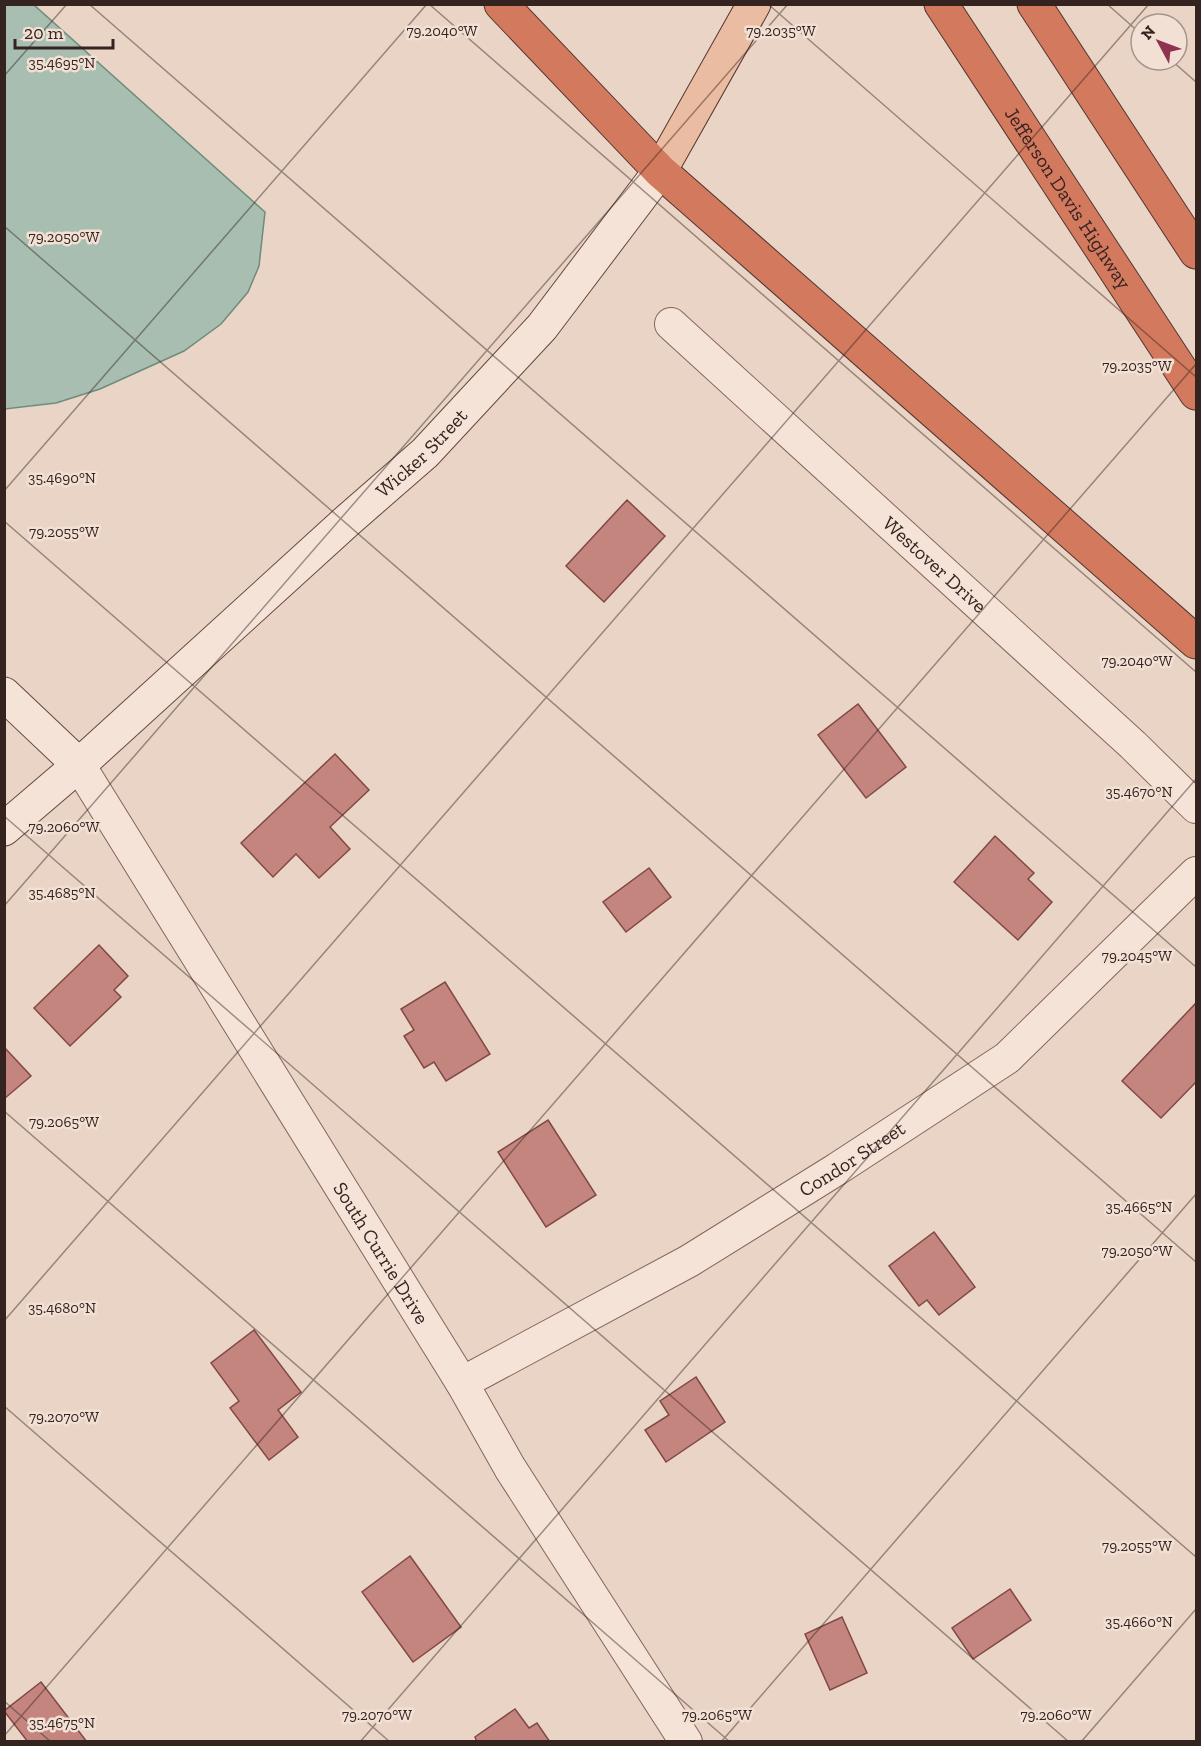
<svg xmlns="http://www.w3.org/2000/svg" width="1201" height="1746" viewBox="0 0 1201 1746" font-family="'Zilla Slab',serif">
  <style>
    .water { fill: #a7beb0; stroke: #6e8c7b; stroke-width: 1.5 }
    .building { fill: #c5857f; stroke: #814945; stroke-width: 1.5 }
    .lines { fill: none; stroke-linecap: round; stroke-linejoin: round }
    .street-casing { stroke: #84655d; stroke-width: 34 }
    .secondary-casing { stroke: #664740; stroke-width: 35 }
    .primary-casing { stroke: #523631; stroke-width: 35 }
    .highway-casing { stroke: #523631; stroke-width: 35 }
    .street { stroke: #f6e3d8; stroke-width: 32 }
    .secondary { stroke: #f6e3d8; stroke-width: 33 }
    .primary { stroke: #eabca1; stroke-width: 33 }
    .highway { stroke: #d2795e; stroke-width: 33 }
    .ticks { fill: none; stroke: #352320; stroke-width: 1.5; stroke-opacity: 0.45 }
    .labels { text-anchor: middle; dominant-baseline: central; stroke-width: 5; stroke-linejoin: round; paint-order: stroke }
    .street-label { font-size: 20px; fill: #352320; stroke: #f2e0d5 }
    .ticks-label { font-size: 15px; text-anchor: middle; fill: #352320; stroke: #f2e0d5; stroke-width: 5; stroke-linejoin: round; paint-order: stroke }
  </style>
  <rect width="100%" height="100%" fill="#ead4c6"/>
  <path class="water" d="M4 5H34L265 212 259 266 248 292 221 324 184 351 100 389 56 403 5 409Z"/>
  <path class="building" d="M627 500 665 536 604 602 566 566Z
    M858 704 906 767 866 798 818 735Z
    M335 754 369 790 330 827 350 849 319 878 296 854 273 877 241 843Z
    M995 836 1034 873 1028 879 1052 902 1018 940 954 882Z
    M649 868 671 897 626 932 603 902Z
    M99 945 128 976 114 990 121 997 70 1046 34 1008Z
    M445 982 490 1054 446 1081 434 1062 424 1068 404 1036 414 1030 401 1009Z
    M1196 1003V1082L1161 1118 1122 1081Z
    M4 1047 31 1076 4 1099Z
    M548 1120 596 1195 546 1227 498 1152Z
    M934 1232 975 1287 939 1315 927 1300 919 1306 889 1266Z
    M254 1330 301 1392 278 1410 298 1437 269 1460 230 1408 239 1401 211 1363Z
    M696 1377 725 1422 666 1462 645 1430 669 1415 660 1401Z
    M410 1556 461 1627 413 1662 362 1592Z
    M1010 1589 1031 1620 973 1659 952 1628Z
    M842 1617 867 1673 830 1690 805 1634Z
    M41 1682 87 1742H28L4 1711Z
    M515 1709 529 1728 537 1723 550 1742H477L475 1737Z"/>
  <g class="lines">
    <defs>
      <g id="street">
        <path id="s1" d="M671 324 1133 745 1196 807"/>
        <path id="s2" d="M79 765 462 1383 510 1468 686 1742"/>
        <path id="s3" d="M462 1383 689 1261 837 1169 1007 1058 1196 873"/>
      </g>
      <g id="secondary">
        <path d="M4 694 79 765"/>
        <path id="s4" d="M4 829 79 765 347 521 425 453 542 327 660 171"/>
      </g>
      <path id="primary" d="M660 171 754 4"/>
      <g id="highway">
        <path d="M501 4 660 171 1196 642"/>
        <path id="s5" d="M941 4 1196 393"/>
        <path d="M1034 4 1196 252"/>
      </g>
    </defs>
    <use href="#street" class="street-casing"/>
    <use href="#secondary" class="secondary-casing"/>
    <use href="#primary" class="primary-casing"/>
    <use href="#highway" class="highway-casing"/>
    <use href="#street" class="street"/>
    <use href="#secondary" class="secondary"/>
    <use href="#primary" class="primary"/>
    <use href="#highway" class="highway"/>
  </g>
  <path class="ticks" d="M89 4 1196 967M429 4 1196 672M768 4 1196 377M1107 4 1141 34M1171 60 1196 82M4 76 67 4M4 226 1196 1262M4 491 427 4M4 521 1196 1557M4 816 1069 1742M4 906 788 4M4 1111 730 1742M4 1321 1149 4M4 1406 390 1742M4 1701 51 1742M4 1736 1196 364M360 1742 1196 779M721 1742 1196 1194M1081 1742 1196 1609"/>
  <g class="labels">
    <g class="street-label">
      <text stroke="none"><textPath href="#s5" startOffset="232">Jefferson Davis Highway</textPath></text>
      <text stroke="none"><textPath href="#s4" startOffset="562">Wicker Street</textPath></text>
      <text stroke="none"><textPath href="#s1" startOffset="357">Westover Drive</textPath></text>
      <text stroke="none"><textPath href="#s3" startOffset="450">Condor Street</textPath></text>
      <text stroke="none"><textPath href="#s2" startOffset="574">South Currie Drive</textPath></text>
    </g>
  </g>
  <g class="ticks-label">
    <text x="781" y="36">79.2035°W</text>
    <text x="442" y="36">79.2040°W</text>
    <text x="62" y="68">35.4695°N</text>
    <text x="64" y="242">79.2050°W</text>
    <text x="1137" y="371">79.2035°W</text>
    <text x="62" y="483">35.4690°N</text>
    <text x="64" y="537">79.2055°W</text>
    <text x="1137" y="666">79.2040°W</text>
    <text x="1139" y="797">35.4670°N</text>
    <text x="64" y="832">79.2060°W</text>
    <text x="62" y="898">35.4685°N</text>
    <text x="1137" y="961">79.2045°W</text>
    <text x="64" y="1127">79.2065°W</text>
    <text x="1139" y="1212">35.4665°N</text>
    <text x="1137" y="1256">79.2050°W</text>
    <text x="62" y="1313">35.4680°N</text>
    <text x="64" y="1422">79.2070°W</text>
    <text x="1137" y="1551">79.2055°W</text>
    <text x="1139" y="1627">35.4660°N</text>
    <text x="377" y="1720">79.2070°W</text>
    <text x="717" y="1720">79.2065°W</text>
    <text x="1056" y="1720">79.2060°W</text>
    <text x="62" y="1728">35.4675°N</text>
  </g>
  <rect width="1201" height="1746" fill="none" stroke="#352320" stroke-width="12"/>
  <g transform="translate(1159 42) rotate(311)"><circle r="28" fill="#f2e0d5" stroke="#a6948d" stroke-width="1.5"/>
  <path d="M0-4.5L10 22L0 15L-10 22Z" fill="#8e3250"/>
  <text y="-9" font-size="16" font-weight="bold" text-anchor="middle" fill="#352320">N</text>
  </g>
  <path d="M15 39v9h98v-9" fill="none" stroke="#352320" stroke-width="3"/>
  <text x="24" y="39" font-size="18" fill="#352320" stroke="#f2e0d5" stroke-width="4.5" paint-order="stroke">20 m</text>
</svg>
